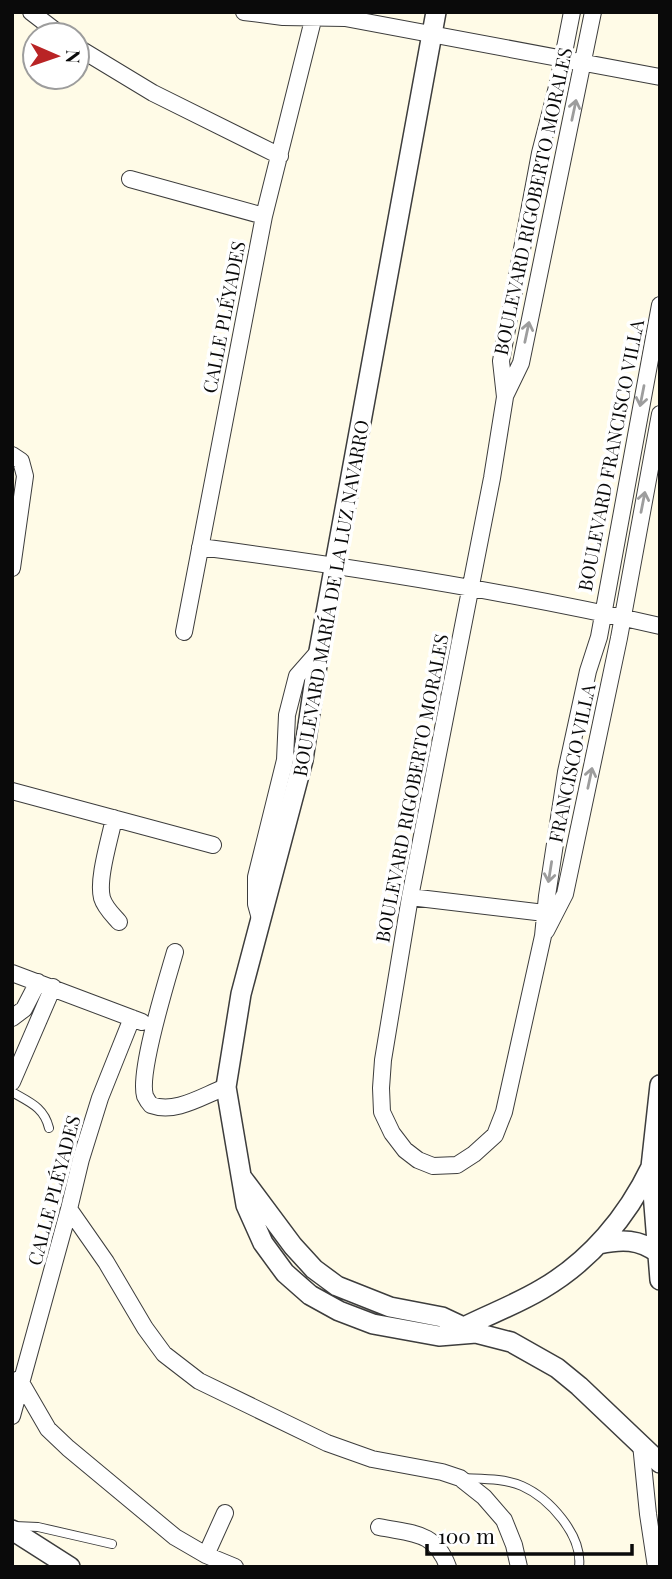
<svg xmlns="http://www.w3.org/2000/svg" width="672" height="1579" viewBox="0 0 672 1579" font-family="'Playfair Display',serif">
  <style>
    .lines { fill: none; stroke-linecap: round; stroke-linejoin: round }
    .service-casing { stroke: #3d3d3d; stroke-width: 10 }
    .minor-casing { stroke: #3d3d3d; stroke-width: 18 }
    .tertiary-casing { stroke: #3d3d3d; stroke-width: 22 }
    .service { stroke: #fff; stroke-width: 8 }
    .minor { stroke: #fff; stroke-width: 16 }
    .tertiary { stroke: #fff; stroke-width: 19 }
    .oneway { stroke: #9d9d9d }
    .labels { text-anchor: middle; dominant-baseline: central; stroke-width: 7; stroke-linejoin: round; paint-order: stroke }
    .street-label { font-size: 19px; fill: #0a0a0a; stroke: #fff }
  </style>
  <rect width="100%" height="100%" fill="#fffbe7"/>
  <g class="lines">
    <defs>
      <path id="service" d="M12 1092C29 1102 44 1107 49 1128
        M462 1478C482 1479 504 1478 522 1486 549 1498 583 1535 579 1567
        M15 1526 38 1527 112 1544"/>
      <path id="minor" d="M31 12 61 35
        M244 12 283 17 345 18 660 77
        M572 12 558 83 540 153 501 361 505 397 492 478 410 897 383 1060 381 1088 382 1112 392 1133 405 1150 418 1160 433 1166 457 1165 474 1154 495 1135 504 1112 543 936 547 896 566 772 588 671 599 637 660 305
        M77 47 153 93 280 156
        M130 179 264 216
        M506 394 521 363 593 12
        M12 455 21 461 25 476 12 568
        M200 547C354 567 508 591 660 626
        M184 632 264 216 315 12
        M12 791 213 845
        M114 818C110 839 97 879 102 898 105 908 113 915 119 922
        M410 897 553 914
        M261 922 256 904V877L285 760 287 715 297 676 319 651
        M546 931 565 894 619 638 660 414
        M175 952C167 980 138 1072 145 1096 146 1098 149 1103 151 1105 176 1114 202 1096 226 1087
        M12 973 142 1022
        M12 1018 24 1009 38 982
        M12 1082 53 987
        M69 1209 106 1262 145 1328 164 1354 199 1381 327 1443 372 1459 442 1472 460 1478 484 1497 504 1520 514 1545 519 1567
        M19 1379 48 1429 68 1448 175 1537 206 1555 235 1567
        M12 1416 69 1209 81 1159 100 1098 132 1018
        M641 1444 648 1514 656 1567
        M379 1527C413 1534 435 1531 448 1567
        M206 1555 225 1513"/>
      <path id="tertiary" d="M436 12 319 651 303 760 241 994 226 1087 246 1205 263 1243 285 1273 310 1295 339 1311 373 1324 439 1336 476 1333
        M660 1085 651 1167 660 1280
        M243 1179 293 1246 314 1269 337 1286 390 1307 442 1317 476 1333 511 1342 557 1368 579 1386 660 1463
        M599 1244C622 1239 639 1239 658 1253
        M461 1333 464 1327C490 1314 517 1304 542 1289 590 1261 627 1217 651 1167
        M12 1530 70 1567"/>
    </defs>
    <use href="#service" class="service-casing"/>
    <use href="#minor" class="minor-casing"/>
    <use href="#tertiary" class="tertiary-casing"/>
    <use href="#service" class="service"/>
    <use href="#minor" class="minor"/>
    <use href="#tertiary" class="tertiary"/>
  </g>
  <defs><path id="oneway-shaft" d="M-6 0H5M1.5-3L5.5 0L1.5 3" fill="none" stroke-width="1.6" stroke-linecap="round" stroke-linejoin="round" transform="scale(1.75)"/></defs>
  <g class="oneway">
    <use href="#oneway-shaft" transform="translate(574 110) rotate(-78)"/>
    <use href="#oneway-shaft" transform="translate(527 332) rotate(-78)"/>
    <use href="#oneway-shaft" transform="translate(642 396) rotate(101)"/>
    <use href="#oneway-shaft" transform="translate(643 502) rotate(-79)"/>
    <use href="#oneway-shaft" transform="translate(590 778) rotate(-78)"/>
    <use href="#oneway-shaft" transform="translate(550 872) rotate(99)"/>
  </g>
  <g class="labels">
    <g class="street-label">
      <text transform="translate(532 201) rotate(-78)">BOULEVARD RIGOBERTO MORALES</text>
      <text transform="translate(223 317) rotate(-79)">CALLE PLÉYADES</text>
      <text transform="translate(610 455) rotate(-79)">BOULEVARD FRANCISCO VILLA</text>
      <text transform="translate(330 598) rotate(-80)">BOULEVARD MARÍA DE LA LUZ NAVARRO</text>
      <text transform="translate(571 763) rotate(-78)">FRANCISCO VILLA</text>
      <text transform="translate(411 788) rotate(-79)">BOULEVARD RIGOBERTO MORALES</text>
      <text transform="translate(53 1190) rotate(-75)">CALLE PLÉYADES</text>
    </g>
  </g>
  <rect width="672" height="1579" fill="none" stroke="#0a0a0a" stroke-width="28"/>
  <g transform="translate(56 56) rotate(92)"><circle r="33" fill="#ffffff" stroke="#9d9d9d" stroke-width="2"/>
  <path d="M0-5L12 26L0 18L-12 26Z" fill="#b92425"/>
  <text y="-10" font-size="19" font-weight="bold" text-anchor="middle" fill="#0a0a0a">N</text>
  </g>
  <path d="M427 1544v10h205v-10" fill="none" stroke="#0a0a0a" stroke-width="3.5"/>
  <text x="438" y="1544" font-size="21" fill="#0a0a0a" stroke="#ffffff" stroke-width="5" paint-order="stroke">100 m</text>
</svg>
